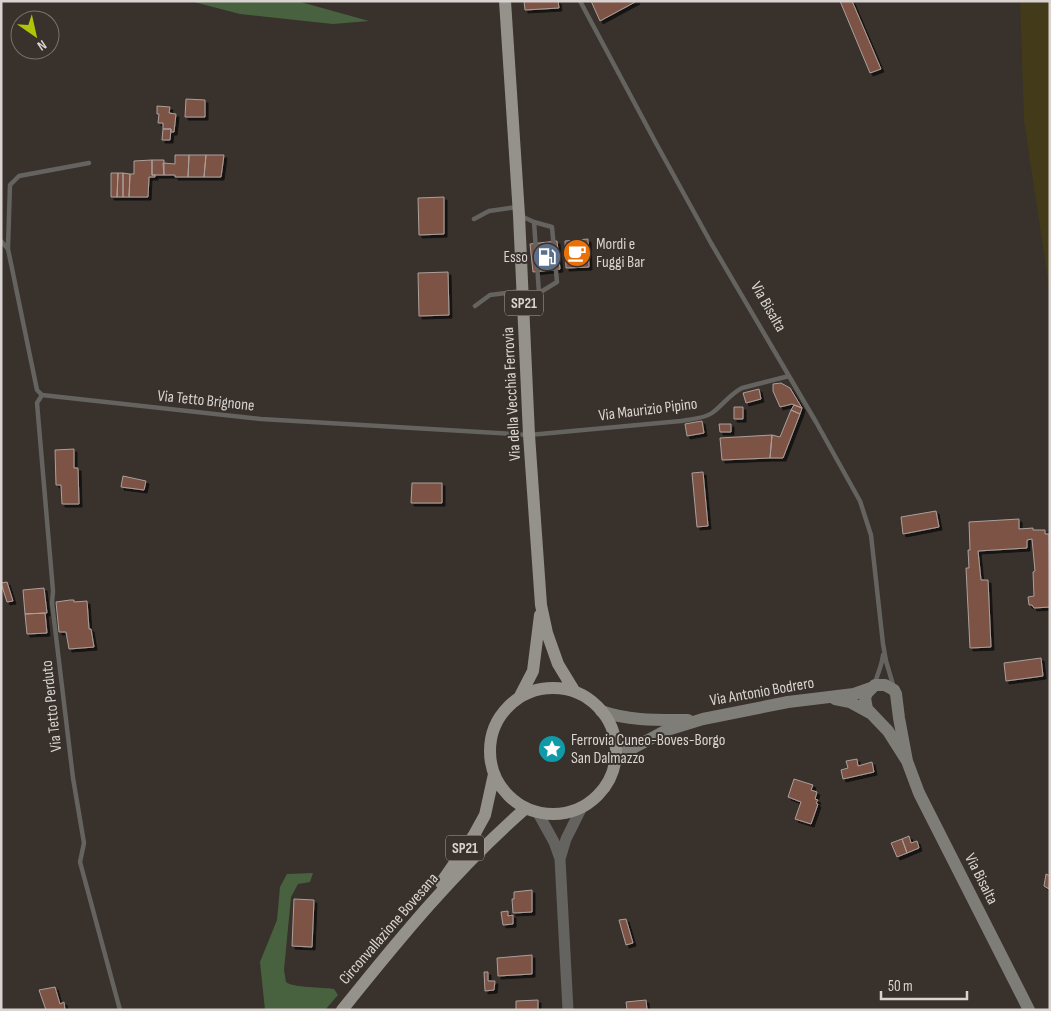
<svg xmlns="http://www.w3.org/2000/svg" width="1051" height="1011" viewBox="0 0 1051 1011" font-family="'Sofia Sans Condensed',sans-serif">
  <style>
    .forest { fill: #486240 }
    .sand { fill: #423a19 }
    .building { fill: #7d5344; stroke: #aba09c; filter: url(#shadow) }
    .lines { fill: none; stroke-linecap: round; stroke-linejoin: round }
    .service { stroke: #64635f; stroke-width: 4.5 }
    .tertiary { stroke: #64635f; stroke-width: 11 }
    .secondary { stroke: #7f7d77; stroke-width: 12 }
    .primary { stroke: #94928a; stroke-width: 12 }
    .labels { text-anchor: middle; dominant-baseline: central; stroke-width: 4; stroke-linejoin: round; paint-order: stroke }
    .shield { fill: #38312c; stroke: #a9a3a0; stroke-width: 1 }
    .shield-label { font-size: 15px; font-weight: bold; fill: #d9d4d1 }
    .poi-label { font-size: 16px; fill: #d9d4d1; stroke: #38312c; text-anchor: start }
    .street-label { font-size: 16px; fill: #d9d4d1; stroke: #38312c }
  </style>
  <defs>
    <filter id="shadow"><feDropShadow dx="3" dy="3" stdDeviation="0" flood-color="#0009"/></filter>
  </defs>
  <rect width="100%" height="100%" fill="#38312c"/>
  <path class="forest" d="M190 1H297L369 21 333 24 240 14Z
    M313 873 310 882 298 884 291 897 284 970 286 982C293 988 323 987 334 989L338 995 325 1010H265L260 962 277 920 280 887 287 874Z"/>
  <path class="sand" d="M1020 1H1050V294L1024 121Z"/>
  <path class="building" d="M524 1H558L559 8 525 10Z
    M591 1H637L600 21Z
    M840 1H852L881 69 870 73Z
    M186 99 205 100V117H185Z
    M157 106 170 107 169 113 176 114 174 132H171V129H163V123H158L159 114H157Z
    M163 129H171L170 140H162Z
    M175 155H189L188 177H175V175H164L163 163 175 164Z
    M189 155H206L204 177H188Z
    M206 155H224L221 177H204Z
    M152 160V175H155V177H149L148 197H129L130 174H134V161Z
    M152 160H164V175H152Z
    M111 173H118L117 197H111Z
    M118 173H123V197H117Z
    M123 173 130 174 129 197H123Z
    M444 197V234L419 235 418 198Z
    M588 239 589 267 566 268 565 241Z
    M557 241 560 269 533 272 530 244Z
    M448 272 449 315 419 316 418 273Z
    M781 383 790 388 802 408 792 404 780 407 773 391V384Z
    M759 389 761 399 746 403 743 393Z
    M794 405 802 408 800 414 791 410Z
    M734 407H743V419H734Z
    M791 410 800 414 783 458H770L772 435 780 437Z
    M702 421 704 433 687 436 685 424Z
    M719 424H731V432H720Z
    M772 435 770 458 722 460 720 438Z
    M74 449V468H78L79 504H62L61 485H56L55 450Z
    M703 472 708 526 697 527 692 473Z
    M123 476 146 481 144 490 121 487Z
    M412 483H442V503H411Z
    M936 511 939 527 903 534 901 517Z
    M1019 519V529L1033 528V530H1045V534H1049L1050 607 1034 608 1032 605H1029L1028 597 1034 596 1033 572 1035 571 1032 539 1027 540V548L978 551 981 580H988L991 647 970 648 966 568H969L968 550H970L969 522Z
    M7 582 13 601 7 602 1 583Z
    M44 588 47 613 25 614 23 590Z
    M70 600H74V602L87 601 89 629H91L94 647 69 649 66 632H59L56 602Z
    M45 613 47 633 27 634 25 614Z
    M1041 658 1043 676 1006 681 1004 663Z
    M857 759 858 766 872 762 874 772 843 779 841 770 848 768 846 761Z
    M794 779 813 785 811 790 817 792 815 799 818 800 816 803 818 804 811 824 795 819 801 802 788 797Z
    M909 836 911 843 917 841 919 848 907 853 902 839Z
    M902 839 907 853 897 857 891 843Z
    M1046 874 1050 876 1049 889 1044 886Z
    M532 890V912L513 913 512 899H514V892Z
    M294 899 314 900 312 947 292 946Z
    M508 911V916L513 915V924L503 925 501 912Z
    M626 919 633 943 626 945 619 920Z
    M532 955V974L498 976 497 958Z
    M484 972H488V981H495L494 990 485 991Z
    M55 987 60 1004 64 1002 65 1010H46L39 990Z
    M538 1000V1010H516V1001Z
    M646 1000 647 1010H627L626 1002Z"/>
  <g class="lines">
    <path class="service" d="M580 1 657 145 711 243 816 422 860 501 871 535 883 644 886 661 894 688
      M521 216 534 222 539 293 525 301
      M474 219 489 211 517 207
      M534 222 552 227 557 282 539 293
      M1 241 8 249 37 390 42 395 261 419 529 435 681 421C691 419 703 419 712 413 723 405 730 394 742 388L789 376
      M8 248 10 185 19 176 89 163
      M475 306 490 295 521 291
      M42 395 37 403 53 591 52 603 73 778 84 843 80 862 120 1010
      M875 684C877 674 882 666 883 655"/>
    <path class="tertiary" d="M538 813 554 842 560 859
      M568 1010 560 859 566 839 582 807"/>
    <path class="secondary" d="M835 699 850 702 870 713
      M601 711C629 721 658 720 688 720
      M616 757 667 730 703 719 788 702 854 694 871 688
      M907 761 888 731 867 709 865 698 867 693 875 685H885L894 690 896 694 899 718 907 761 919 793 1029 1010"/>
    <path class="primary" d="M505 1 519 215 529 435 541 605 547 633 558 664 575 692
      M490 751a63 63 0 1 1 126 0a63 63 0 1 1-126 0Z
      M519 698 533 671 540 615
      M441 883 474 835 485 815 494 774
      M342 1010C399 939 457 868 526 808"/>
  </g>
  <defs>
    <symbol id="cafe-disc" viewBox="-11 -11 22 22"><circle r="9.5" fill="#e8710a" stroke="#38312c"/><path d="M-5.5-4.5H6V0H3Q3 3.5 0 3.5H-2.5Q-5.5 3.5-5.5 0ZM3-3.2v2h1.7v-2ZM-6 4.5H4V6H-6Z" fill="#fff"/></symbol>
    <symbol id="fuel-disc" viewBox="-11 -11 22 22"><circle r="9.5" fill="#5c6f8a" stroke="#38312c"/><path d="M-5.5-6h7V0h2V4h1.3V-2.5L3-4.5l.8-.8L6-3V5H2.5V1h-1V6h-7ZM-4.2-4.7v3.2H.2V-4.7Z" fill="#fff"/></symbol>
    <symbol id="sight-disc" viewBox="-11 -11 22 22"><circle r="9.5" fill="#0f9aa8" stroke="#38312c"/><path d="M0-6L1.8-2.2L6-1.7L2.9 1.2L3.7 5.4L0 3.3L-3.7 5.4L-2.9 1.2L-6-1.7L-1.8-2.2Z" fill="#fff"/></symbol>
  </defs>
  <g fill-rule="evenodd">
    <use href="#cafe-disc" x="561" y="237" width="32" height="32"/>
    <use href="#fuel-disc" x="531" y="241" width="32" height="32"/>
    <use href="#sight-disc" x="536" y="733" width="32" height="32"/>
  </g>
  <g class="labels">
    <g class="shield">
      <rect x="505" y="290.5" width="38" height="25" rx="4"/>
      <rect x="446" y="835.5" width="38" height="25" rx="4"/>
    </g>
    <g class="shield-label">
      <text x="524" y="303">SP21</text>
      <text x="465" y="848">SP21</text>
    </g>
    <g class="poi-label">
      <text x="596" y="244">Mordi e<tspan x="596" dy="18">Fuggi Bar</tspan></text>
      <text x="528" y="257" text-anchor="end">Esso</text>
      <text x="571" y="740">Ferrovia Cuneo-Boves-Borgo<tspan x="571" dy="18">San Dalmazzo</tspan></text>
    </g>
    <g class="street-label">
      <text transform="translate(768 307) rotate(60)">Via Bisalta</text>
      <text transform="translate(512 394) rotate(-93)">Via della Vecchia Ferrovia</text>
      <text transform="translate(206 401) rotate(6)">Via Tetto Brignone</text>
      <text transform="translate(648 410) rotate(-7)">Via Maurizio Pipino</text>
      <text transform="translate(762 692) rotate(-10)">Via Antonio Bodrero</text>
      <text transform="translate(52 706) rotate(-96)">Via Tetto Perduto</text>
      <text transform="translate(981 879) rotate(63)">Via Bisalta</text>
      <text transform="translate(389 929) rotate(-49)">Circonvallazione Bovesana</text>
    </g>
  </g>
  <rect width="1051" height="1011" fill="none" stroke="#d9d4d1" stroke-width="5"/>
  <g transform="translate(35 35) rotate(146)"><circle r="24" fill="#38312c" stroke="#78726e"/>
  <path d="M0-4L9 19L0 12L-9 19Z" fill="#afc507"/>
  <text y="-8" font-size="14" font-weight="bold" text-anchor="middle" fill="#d9d4d1">N</text>
  </g>
  <path d="M881 991v8h86v-8" fill="none" stroke="#d9d4d1" stroke-width="2.5"/>
  <text x="888" y="991" font-size="15" fill="#d9d4d1" stroke="#38312c" stroke-width="4" paint-order="stroke">50 m</text>
</svg>
